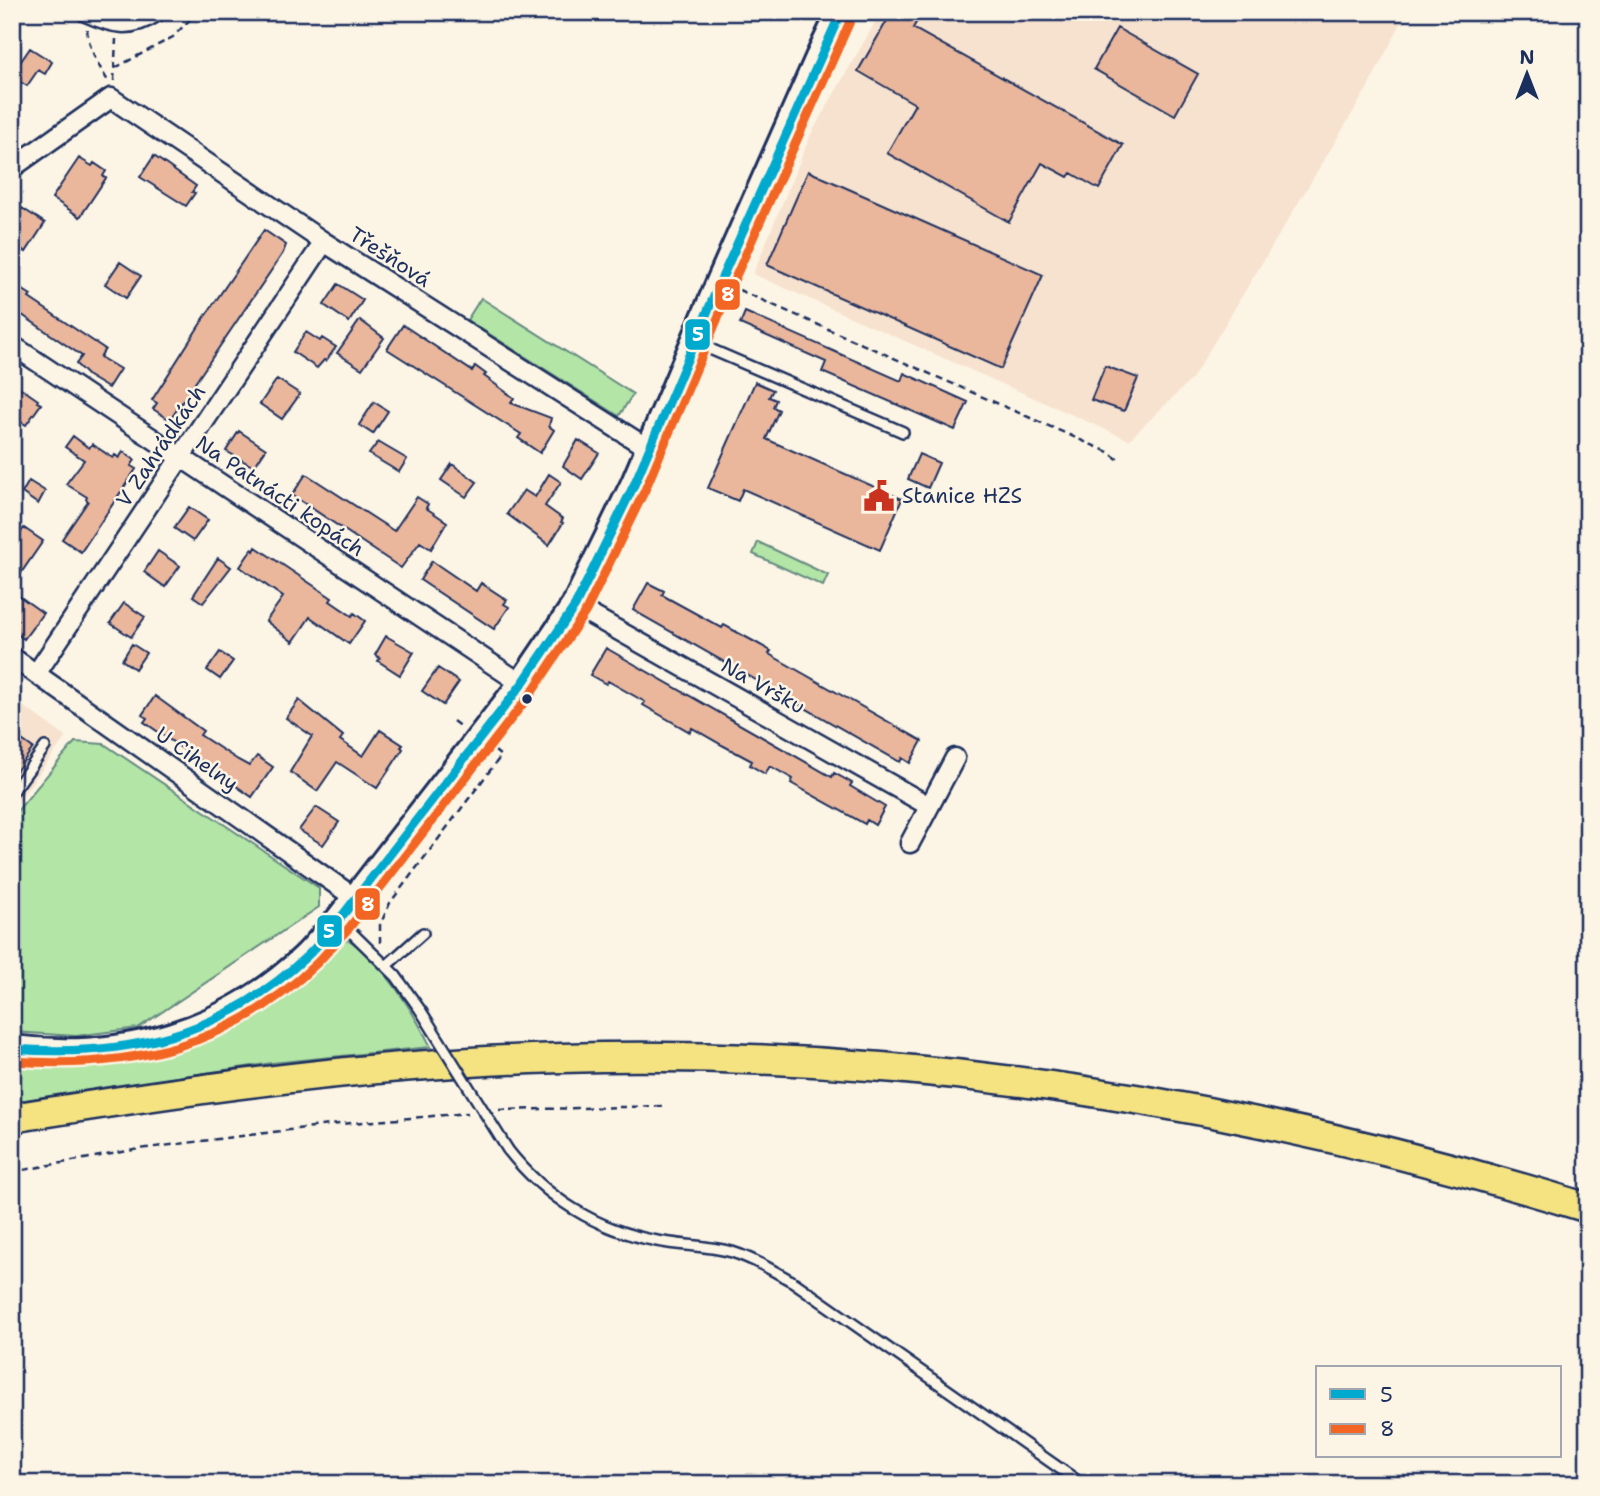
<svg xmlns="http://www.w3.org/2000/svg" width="1600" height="1496" viewBox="0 0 1600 1496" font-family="'Shantell Sans',sans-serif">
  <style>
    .built { fill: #f7e2cf }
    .green { fill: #b2e5a6; stroke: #668a82; stroke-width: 2 }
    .building { fill: #eab79d; stroke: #1b2f5e; stroke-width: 2 }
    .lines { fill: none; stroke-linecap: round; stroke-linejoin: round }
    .service-casing { stroke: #1b2f5e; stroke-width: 14 }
    .minor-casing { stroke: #1b2f5e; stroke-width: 23 }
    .secondary-casing { stroke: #1b2f5e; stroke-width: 32 }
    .primary-casing { stroke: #1b2f5e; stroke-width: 33 }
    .path { stroke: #1b2f5e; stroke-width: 2.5; stroke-dasharray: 7 5; stroke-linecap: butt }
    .service { stroke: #fcf5e5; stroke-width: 9 }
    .minor { stroke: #fcf5e5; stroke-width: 18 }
    .secondary { stroke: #fcf5e5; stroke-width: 26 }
    .primary { stroke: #f5e382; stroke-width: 28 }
    .service-bridge-casing { stroke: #1b2f5e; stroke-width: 14; stroke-linecap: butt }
    .service-bridge { stroke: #fcf5e5; stroke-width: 9 }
    .bus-1-casing { stroke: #fcf5e5; stroke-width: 14 }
    .bus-2-casing { stroke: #fcf5e5; stroke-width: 14 }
    .bus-1 { stroke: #00a9ce; stroke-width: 9 }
    .bus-2 { stroke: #f26522; stroke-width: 9 }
    .bus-dot { fill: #1b2f5e; stroke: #fcf5e5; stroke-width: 2.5 }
    .labels { text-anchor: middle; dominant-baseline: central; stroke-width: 5; stroke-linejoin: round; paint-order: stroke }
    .street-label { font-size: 21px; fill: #1b2f5e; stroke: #fcf5e5 }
    .poi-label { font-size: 21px; fill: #1b2f5e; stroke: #fcf5e5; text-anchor: start }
    .line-badge { stroke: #fcf5e5; stroke-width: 2.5 }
    .badge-label { font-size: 19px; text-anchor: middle; font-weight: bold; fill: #fff }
  </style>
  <rect width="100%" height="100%" fill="#fcf5e5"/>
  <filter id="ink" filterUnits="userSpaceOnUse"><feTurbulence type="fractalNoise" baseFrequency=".0143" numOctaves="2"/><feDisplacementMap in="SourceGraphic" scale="14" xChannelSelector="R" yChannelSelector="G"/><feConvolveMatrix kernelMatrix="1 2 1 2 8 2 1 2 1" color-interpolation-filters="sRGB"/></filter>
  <g filter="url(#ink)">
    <path class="built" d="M881 12H1407L1367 89 1192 379 1129 440 753 274 811 134Z
      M12 698 66 737 12 810Z"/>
    <path class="green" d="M481 298 633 394 619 416 467 320Z
      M758 542 828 575 823 586 753 554Z
      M75 742 104 744 319 888V907L138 1028 76 1036 12 1032V817Z
      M349 940C385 965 412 1009 431 1047L272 1063 12 1102V1061L66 1066 112 1063 199 1043 283 997 334 945Z"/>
    <path class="building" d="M892 12H922L913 28 1123 145 1099 189 1071 173 1068 177 1042 163 1009 222 887 153 915 104 858 71Z
      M1117 28 1198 74 1175 115 1094 69Z
      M30 48 52 62 45 74 38 70 27 86 12 77V60L19 64Z
      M154 156 196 186 192 192 195 193 186 206 140 177Z
      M79 158 92 166 94 163 106 171 103 176 106 178 80 217 52 198Z
      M808 171 1043 275 1001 369 767 265Z
      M22 208 45 223 26 252 12 243V224Z
      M264 230 286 245 283 253 170 420 153 409 157 403 152 400 206 315Z
      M120 262 141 276 126 298 105 284Z
      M12 283 31 295 29 298 105 349 100 357 120 369 108 388 88 376 76 364 82 356 12 308Z
      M338 284 363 300 349 322 324 305Z
      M745 312 901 381 904 373 968 402 955 430 822 372 826 362 740 324Z
      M360 320 384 338 362 369 337 353Z
      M403 325 472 371 475 366 486 374 484 376 514 398 511 403 551 418 549 426 554 430 540 453 518 438 521 434 387 349Z
      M306 332 320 341 322 338 336 347 326 361 324 360 317 368 293 352Z
      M1105 366 1138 378 1124 411 1091 400Z
      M277 379 300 394 282 419 260 404Z
      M12 382 38 400 37 402 41 404 26 425 12 416Z
      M755 382 773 390 769 397 776 400 773 407 779 410 766 439 902 499 880 550 743 489 738 501 708 488Z
      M374 402 388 411 373 434 359 425Z
      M239 431 266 449 254 467 226 451Z
      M73 436 89 448 92 444 113 458 115 455 119 458 123 452 135 460 131 466 136 469 81 552 62 539 88 501 86 499 87 497 66 484 84 460 65 447Z
      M578 440 599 453 582 479 563 466Z
      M378 442 407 459 399 472 369 454Z
      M919 454 939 463 928 488 908 479Z
      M452 464 477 482 466 497 441 480Z
      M306 474 394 531 417 497 428 504 426 508 447 522 431 549 420 542 401 568 292 495Z
      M549 474 561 482 545 506 563 519 561 522 563 523 549 545 507 514 524 490 535 497Z
      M29 481 45 491 38 504 22 493Z
      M189 507 208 520 193 541 174 528Z
      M24 528 43 541 21 573 12 567V544Z
      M256 547 332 598 330 601 352 616 354 613 365 621 349 644 310 617 293 642 266 621 283 597 240 567 252 549 254 551Z
      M158 551 180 566 165 587 144 572Z
      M218 558 231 567 203 603 193 596Z
      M432 561 476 591 481 583 507 600 504 604 509 607 494 629 420 580Z
      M648 583 664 591 662 595 722 628 724 625 755 642 771 651 769 654 922 741 910 763 902 758 900 762 633 610Z
      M12 591 43 613 24 639 12 630 18 620 12 617Z
      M124 603 145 617 131 637 110 623Z
      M386 636 414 652 400 675 378 661 380 658 375 655Z
      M132 644 146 653 135 669 122 660Z
      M606 648 832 777 834 773 852 783 850 786 885 807 875 825 867 820 865 824 791 783 793 779 770 766 765 774 750 765 752 761 722 745 692 728 690 732 643 705 645 702 608 681 606 684 590 675Z
      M220 652 233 661 220 679 207 670Z
      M438 668 459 682 443 705 422 691Z
      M155 696 203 731 200 735 238 760 249 766 257 756 273 767 252 797 144 722 147 718 142 715Z
      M299 700 343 736 340 740 363 756 380 730 403 745 401 747 403 749 377 788 337 762 317 791 290 772 312 736 286 718Z
      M12 733 33 748 12 777Z
      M316 807 339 822 323 845 299 830Z"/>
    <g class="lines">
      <defs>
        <path id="service" d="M696 343 903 432
          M12 793 45 747
          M340 921 396 976 421 1011
          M386 966 423 933
          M508 1150C546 1198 597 1230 657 1241 682 1246 707 1245 732 1252 754 1259 774 1271 795 1283L1082 1484"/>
        <path id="minor" d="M86 12C113 24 130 29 156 12
          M12 168 111 98 324 242 649 449
          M12 345 522 684
          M575 606 929 806
          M12 657 355 898
          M36 674 324 242
          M910 843 955 758"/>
        <path id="secondary" d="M12 1049C122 1063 227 1033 307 956 318 945 328 932 339 920L522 684 575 606 634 485 720 282 819 58 841 12"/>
        <path id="primary" d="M12 1118C195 1088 376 1063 562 1058 912 1048 1254 1104 1588 1208"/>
      </defs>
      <use href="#service" class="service-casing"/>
      <use href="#minor" class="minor-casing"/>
      <use href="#secondary" class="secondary-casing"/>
      <use href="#primary" class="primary-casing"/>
      <path class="path" d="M87 29C89 49 98 65 108 81
        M115 68 173 37 197 12
        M114 81 116 39
        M739 290 1108 452 1119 460
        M453 721 461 727
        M380 943V925L390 903 501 756 495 751
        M499 1110 664 1106
        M12 1172 139 1149 329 1125 468 1113"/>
      <use href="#service" class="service"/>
      <use href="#minor" class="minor"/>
      <use href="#secondary" class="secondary"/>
      <use href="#primary" class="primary"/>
      <defs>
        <path id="service-bridge" d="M421 1011 508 1150"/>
      </defs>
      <use href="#service-bridge" class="service-bridge-casing"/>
      <use href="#service-bridge" class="service-bridge"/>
      <defs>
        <path id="bus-1" d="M12 1049C126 1058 222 1036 307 956 319 945 328 932 339 920L522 684 575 606 634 485 720 282 841 12"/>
        <path id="bus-2" d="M12 1061C128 1070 231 1047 317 963 328 952 338 939 349 928L532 692 586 611 645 490 731 287 852 17"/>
      </defs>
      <use href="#bus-1" class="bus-1-casing"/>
      <use href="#bus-2" class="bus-2-casing"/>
      <use href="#bus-1" class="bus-1"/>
      <use href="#bus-2" class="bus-2"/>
    </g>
  </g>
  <defs>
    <symbol id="civic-bare" viewBox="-9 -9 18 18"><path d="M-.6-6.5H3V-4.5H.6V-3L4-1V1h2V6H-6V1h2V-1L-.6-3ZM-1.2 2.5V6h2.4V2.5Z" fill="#c8321e" stroke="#fcf5e5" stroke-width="2.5" paint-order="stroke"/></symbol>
  </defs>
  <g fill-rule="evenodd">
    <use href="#civic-bare" x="857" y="474" width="44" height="44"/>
  </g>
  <circle class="bus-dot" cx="527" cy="699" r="6"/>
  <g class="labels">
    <g class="street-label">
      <text transform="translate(390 257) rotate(33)">Třešňová</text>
      <text transform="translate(161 446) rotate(-56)">V Zahrádkách</text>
      <text transform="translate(280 496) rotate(34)">Na Patnácti kopách</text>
      <text transform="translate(763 686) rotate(29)">Na Vršku</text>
      <text transform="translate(197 759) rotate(35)">U Cihelny</text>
    </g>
    <g class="poi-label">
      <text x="902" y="496">Stanice HZS</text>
    </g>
  </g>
  <g class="line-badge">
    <rect x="714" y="278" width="27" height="33" rx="7" fill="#f26522"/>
    <rect x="684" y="318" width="27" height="33" rx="7" fill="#00a9ce"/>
    <rect x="354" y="887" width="27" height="34" rx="7" fill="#f26522"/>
    <rect x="316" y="914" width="27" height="34" rx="7" fill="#00a9ce"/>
  </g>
  <g class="badge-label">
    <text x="728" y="301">8</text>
    <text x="698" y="341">5</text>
    <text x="368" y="911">8</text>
    <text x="329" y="938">5</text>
  </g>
  <rect width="1600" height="1496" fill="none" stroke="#fcf5e5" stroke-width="42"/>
  <rect x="21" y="21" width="1558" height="1454" fill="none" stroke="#1b2f5e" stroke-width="2.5" filter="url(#ink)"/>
  <rect x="1316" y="1366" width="245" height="91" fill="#fcf5e5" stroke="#a2a6af" stroke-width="2"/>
  <rect x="1330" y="1389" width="35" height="10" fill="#00a9ce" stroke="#a2a6af" stroke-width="2"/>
  <text x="1380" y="1402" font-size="21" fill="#1b2f5e">5</text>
  <rect x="1330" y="1424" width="35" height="10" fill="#f26522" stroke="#a2a6af" stroke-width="2"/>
  <text x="1380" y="1436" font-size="21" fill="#1b2f5e">8</text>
  <g transform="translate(1527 74)" stroke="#fcf5e5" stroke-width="5" paint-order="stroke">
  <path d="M0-5L12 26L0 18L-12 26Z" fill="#1b2f5e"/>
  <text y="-10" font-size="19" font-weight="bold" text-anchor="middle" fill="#1b2f5e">N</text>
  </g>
</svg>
